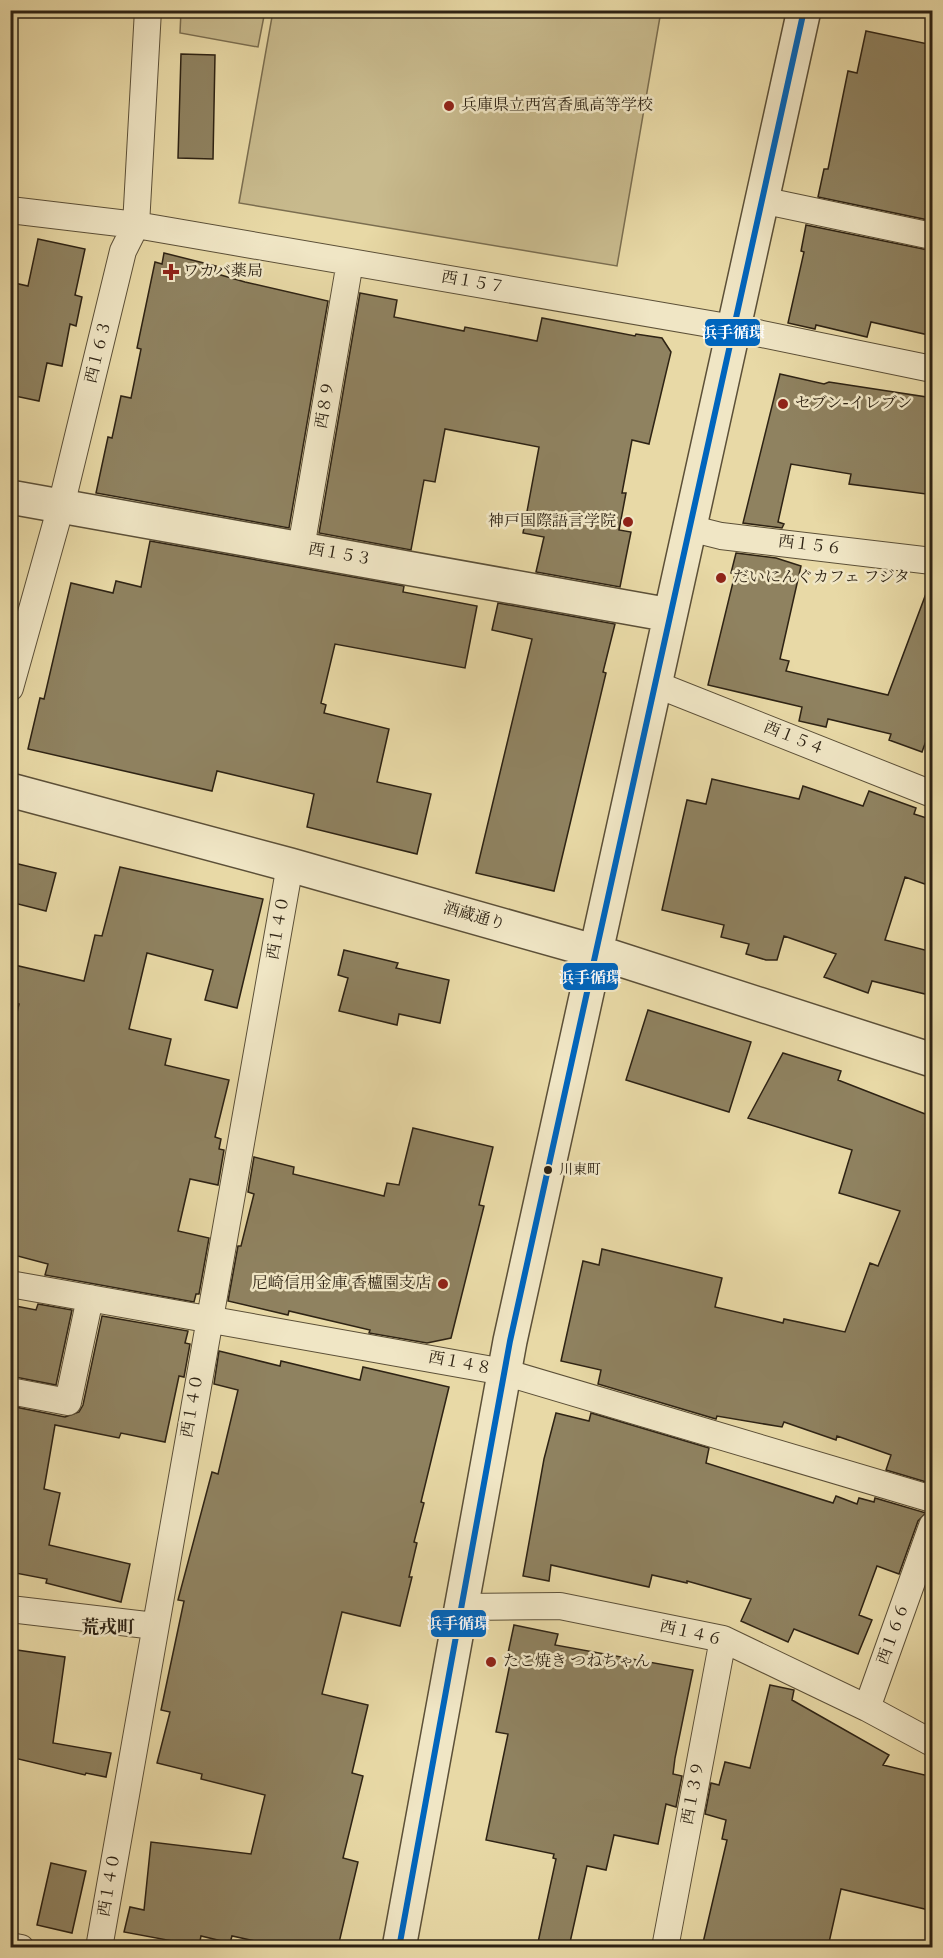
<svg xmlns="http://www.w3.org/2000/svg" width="943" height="1958" viewBox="0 0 943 1958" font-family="Vollkorn,'Noto Serif JP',serif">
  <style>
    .green { fill: #c8ba8d; stroke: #7b6e50; stroke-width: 1.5 }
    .building { fill: #8f8260; stroke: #2e2314; stroke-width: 1.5 }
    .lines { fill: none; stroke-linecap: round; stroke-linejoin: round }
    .minor-casing { stroke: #5c5038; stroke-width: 28 }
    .tertiary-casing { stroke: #5c5038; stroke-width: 36 }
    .minor { stroke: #f0e6c5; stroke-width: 26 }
    .tertiary { stroke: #f0e6c5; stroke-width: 33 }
    .bus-1-casing { stroke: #f0e6c5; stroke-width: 10 }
    .bus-1 { stroke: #0065bd; stroke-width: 6 }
    .poi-dot { fill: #8f2418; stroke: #f0e6c5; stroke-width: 2 }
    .bus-dot { fill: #2e2314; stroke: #f0e6c5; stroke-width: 2 }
    .labels { text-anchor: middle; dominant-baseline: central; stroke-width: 5; stroke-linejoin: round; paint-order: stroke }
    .bus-label { font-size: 14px; fill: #2e2314; stroke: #f0e6c5; text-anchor: start }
    .poi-label { font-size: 16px; fill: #2e2314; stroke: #f0e6c5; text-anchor: start }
    .street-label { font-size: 16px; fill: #2e2314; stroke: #f0e6c5 }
    .neighbourhood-label { font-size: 18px; font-weight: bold; fill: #2e2314; stroke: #f0e6c5 }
    .line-badge { stroke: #f0e6c5; stroke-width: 2 }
    .badge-label { font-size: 16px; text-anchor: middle; font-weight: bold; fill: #fff }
  </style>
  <rect width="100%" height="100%" fill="#e8d9a6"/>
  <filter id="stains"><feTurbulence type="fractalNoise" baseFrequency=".00333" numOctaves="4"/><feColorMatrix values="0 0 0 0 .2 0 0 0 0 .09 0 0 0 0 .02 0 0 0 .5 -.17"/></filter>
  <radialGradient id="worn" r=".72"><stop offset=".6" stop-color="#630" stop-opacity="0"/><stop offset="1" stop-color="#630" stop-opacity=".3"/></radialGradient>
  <path class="green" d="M181 11H265L258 47 180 33Z
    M273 11H661L617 266 239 203Z"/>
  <path class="building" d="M866 31 933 45V221L818 197 824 169H828L848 71 857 73Z
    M181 54 215 55 213 159 178 158Z
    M806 225 933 251V336L871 322 867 337 816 325 815 329 788 323 804 252 801 251Z
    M38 239 85 249 75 295 82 297 76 326 70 324 62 366 47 363 39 401 10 395V282L28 286Z
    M164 253 216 266 214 273 245 282 328 301 289 528 96 493 108 437 112 438 121 396 131 398 141 349 137 348 155 262 162 264Z
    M360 293 397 300 394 317 464 331 465 327 537 341 542 318 635 336 636 334 662 338 671 352 649 444 632 440 622 493H626L619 530 631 532 620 587 536 572 544 537 523 533 539 447 445 429 435 482 424 480 411 550 319 533Z
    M780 374 824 384 829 382 933 398V473L929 472 926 494 849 484 851 474 791 464 778 522 784 524 782 528 743 523Z
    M150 541 404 586 403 592 477 606 465 668 335 644 321 703 326 705 324 713 389 729 377 782 431 794 417 854 307 827 314 794 217 771 212 791 28 749 40 698 44 699 71 583 113 593 116 581 141 587Z
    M736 553 776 558 801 566 780 659 789 661 786 671 888 695 930 583 933 584V743L926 741 922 752 889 740 891 734 828 719 826 727 799 721 802 707 708 685 735 574 731 573Z
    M498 603 615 624 603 672 606 673 554 891 476 873 532 639 492 630Z
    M712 779 799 799 803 786 863 806 869 791 916 808 914 814 933 820V887L905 877 885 940 933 952V996L872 981 868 993 824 977 836 954 784 936 777 960H766L746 954 749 944 721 937 724 925 662 910 687 800 706 804Z
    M10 862 56 873 46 911 10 902Z
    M120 867 263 899 237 1008 205 1000 213 970 147 953 129 1029 171 1039 165 1065 229 1080 215 1137 221 1139 219 1149 224 1150 218 1185 190 1179 178 1231 209 1238 199 1294H196L194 1302 45 1275 48 1264 10 1254V1043L19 1004 10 1001V964L84 981 95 935 102 936Z
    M344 950 398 963 396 968 449 980 440 1023 399 1014 397 1025 339 1011 348 978 338 975Z
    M648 1010 751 1042 729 1112 626 1080Z
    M783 1053 841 1071 838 1080 933 1117V1484L886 1470 891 1455 837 1436 836 1440 784 1422 782 1427 717 1416 716 1419 598 1384 601 1370 561 1361 583 1261 599 1265 602 1249 722 1278 715 1307 783 1323 784 1319 845 1332 870 1263 878 1266 900 1211 839 1193 852 1150 748 1118Z
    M413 1128 493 1147 479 1205 484 1206 451 1338 427 1343 369 1333 370 1330 289 1311 288 1315 228 1301 238 1246H241L254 1194 248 1192 254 1157 294 1167 293 1174 384 1196 387 1183 399 1185Z
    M38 1304 72 1310 56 1385 10 1376V1305L36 1310Z
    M102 1316 188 1331 185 1343 190 1344 184 1377 179 1376 165 1442 121 1433 119 1438 55 1425 44 1489 60 1493 49 1545 130 1564 121 1602 46 1583 47 1579 10 1572V1406L65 1417 79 1412 83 1405Z
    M219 1351 280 1366 281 1361 360 1380 363 1367 449 1387 421 1502 424 1503 414 1542 417 1543 409 1577H412L400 1626 342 1612 322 1694 368 1705 352 1773 363 1776 343 1858 358 1862 338 1947H283L232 1936 230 1943 201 1936 199 1946 124 1932 130 1907 144 1910 151 1842 251 1854 265 1795 201 1779 202 1774 157 1763 170 1712 161 1710 184 1601 178 1600 212 1472 218 1474 238 1390 214 1384Z
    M556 1413 589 1421 591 1413 709 1448 706 1463 833 1503 836 1496 857 1504 859 1498 874 1502 875 1498 926 1513 918 1521 899 1574 877 1566 859 1615 872 1620 858 1654 794 1629 788 1642 741 1621 751 1599 687 1581V1583L652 1575 649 1587 551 1565 549 1581 523 1576 544 1459Z
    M514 1625 558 1634 555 1645 693 1670 675 1758 673 1774 682 1776 676 1807 666 1804 658 1844 614 1835 606 1870 587 1866 569 1947H537L556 1859 553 1858 554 1854 486 1840 508 1734 496 1732 512 1654 508 1653Z
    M10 1649 65 1657 53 1743 111 1753 106 1777 86 1773 85 1775 10 1757Z
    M770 1685 794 1690 792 1700 889 1755 883 1765 933 1777V1911L841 1889 828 1947H702L727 1840 722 1839 726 1820 705 1814 711 1783 719 1785 725 1762 750 1768Z
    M51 1863 86 1871 72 1933 37 1925Z"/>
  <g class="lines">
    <defs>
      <path id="minor" d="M761 200 932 236
        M10 210 136 225 733 328 932 369
        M689 528 721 536 932 561
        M301 548 350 262
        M655 684 932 794
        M10 688 61 506 123 251 136 225 148 10
        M10 1284 504 1372 932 1499
        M10 1391 68 1402 90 1298
        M463 1607 560 1606 723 1639 867 1708 932 1743
        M10 1609 155 1626
        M867 1708 932 1526
        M10 1946 21 1948
        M99 1948 290 865
        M665 1948 723 1639"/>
      <path id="tertiary" d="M10 497 670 615
        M10 790 290 865 597 952 932 1060
        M399 1948 510 1341 804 10"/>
    </defs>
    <use href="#minor" class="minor-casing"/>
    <use href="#tertiary" class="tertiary-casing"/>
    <use href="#minor" class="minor"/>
    <use href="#tertiary" class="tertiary"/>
    <defs>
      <path id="bus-1" d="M399 1948 510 1341 804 10"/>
    </defs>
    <use href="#bus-1" class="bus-1-casing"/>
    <use href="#bus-1" class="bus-1"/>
  </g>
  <g class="poi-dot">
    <circle cx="449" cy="106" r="6"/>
    <path d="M168 263h6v6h6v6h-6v6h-6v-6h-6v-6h6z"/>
    <circle cx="783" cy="404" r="6"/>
    <circle cx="628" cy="522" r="6"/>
    <circle cx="721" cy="578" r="6"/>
    <circle cx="443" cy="1284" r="6"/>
    <circle cx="491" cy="1662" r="6"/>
  </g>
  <circle class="bus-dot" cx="548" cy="1170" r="5"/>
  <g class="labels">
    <g class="bus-label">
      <text x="559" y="1170">川東町</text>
    </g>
    <g class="poi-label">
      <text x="461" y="106">兵庫県立西宮香風高等学校</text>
      <text x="183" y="272">ワカバ薬局</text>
      <text x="795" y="404">セブン-イレブン</text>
      <text x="616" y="522" text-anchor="end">神戸国際語言学院</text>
      <text x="733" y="578">だいにんぐカフェ フジタ</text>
      <text x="431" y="1284" text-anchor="end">尼崎信用金庫 香櫨園支店</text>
      <text x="503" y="1662">たこ焼き つねちゃん</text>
    </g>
    <g class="street-label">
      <text transform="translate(473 283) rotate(10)">西１５７</text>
      <text transform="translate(99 352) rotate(-76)">西１６３</text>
      <text transform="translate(326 405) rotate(-80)">西８９</text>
      <text transform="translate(810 546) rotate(7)">西１５６</text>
      <text transform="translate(340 555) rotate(10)">西１５３</text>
      <text transform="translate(794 739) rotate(22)">西１５４</text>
      <text transform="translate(474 917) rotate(16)">酒蔵通り</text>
      <text transform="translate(279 928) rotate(-80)">西１４０</text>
      <text transform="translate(460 1364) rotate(11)">西１４８</text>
      <text transform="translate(193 1406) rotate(-80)">西１４０</text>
      <text transform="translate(691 1634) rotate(13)">西１４６</text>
      <text transform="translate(894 1634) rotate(-70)">西１６６</text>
      <text transform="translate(694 1793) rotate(-79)">西１３９</text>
      <text transform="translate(110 1885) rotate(-80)">西１４０</text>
    </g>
    <g class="neighbourhood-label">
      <text x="108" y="1628">荒戎町</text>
    </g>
  </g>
  <g class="line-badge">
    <rect x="704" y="318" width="57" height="29" rx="6" fill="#0065bd"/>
    <rect x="562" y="962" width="57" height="29" rx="6" fill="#0065bd"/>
    <rect x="430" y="1609" width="57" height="29" rx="6" fill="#0065bd"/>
  </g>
  <g class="badge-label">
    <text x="733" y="338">浜手循環</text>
    <text x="590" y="983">浜手循環</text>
    <text x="458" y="1629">浜手循環</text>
  </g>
  <rect width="943" height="1958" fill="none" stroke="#e8d9a6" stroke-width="36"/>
  <rect x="12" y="12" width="919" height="1934" fill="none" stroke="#2e2314" stroke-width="3"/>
  <rect x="18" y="18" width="907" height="1922" fill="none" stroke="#2e2314" stroke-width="1.5"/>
  <rect width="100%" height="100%" filter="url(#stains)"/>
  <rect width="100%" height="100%" fill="url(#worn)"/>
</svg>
